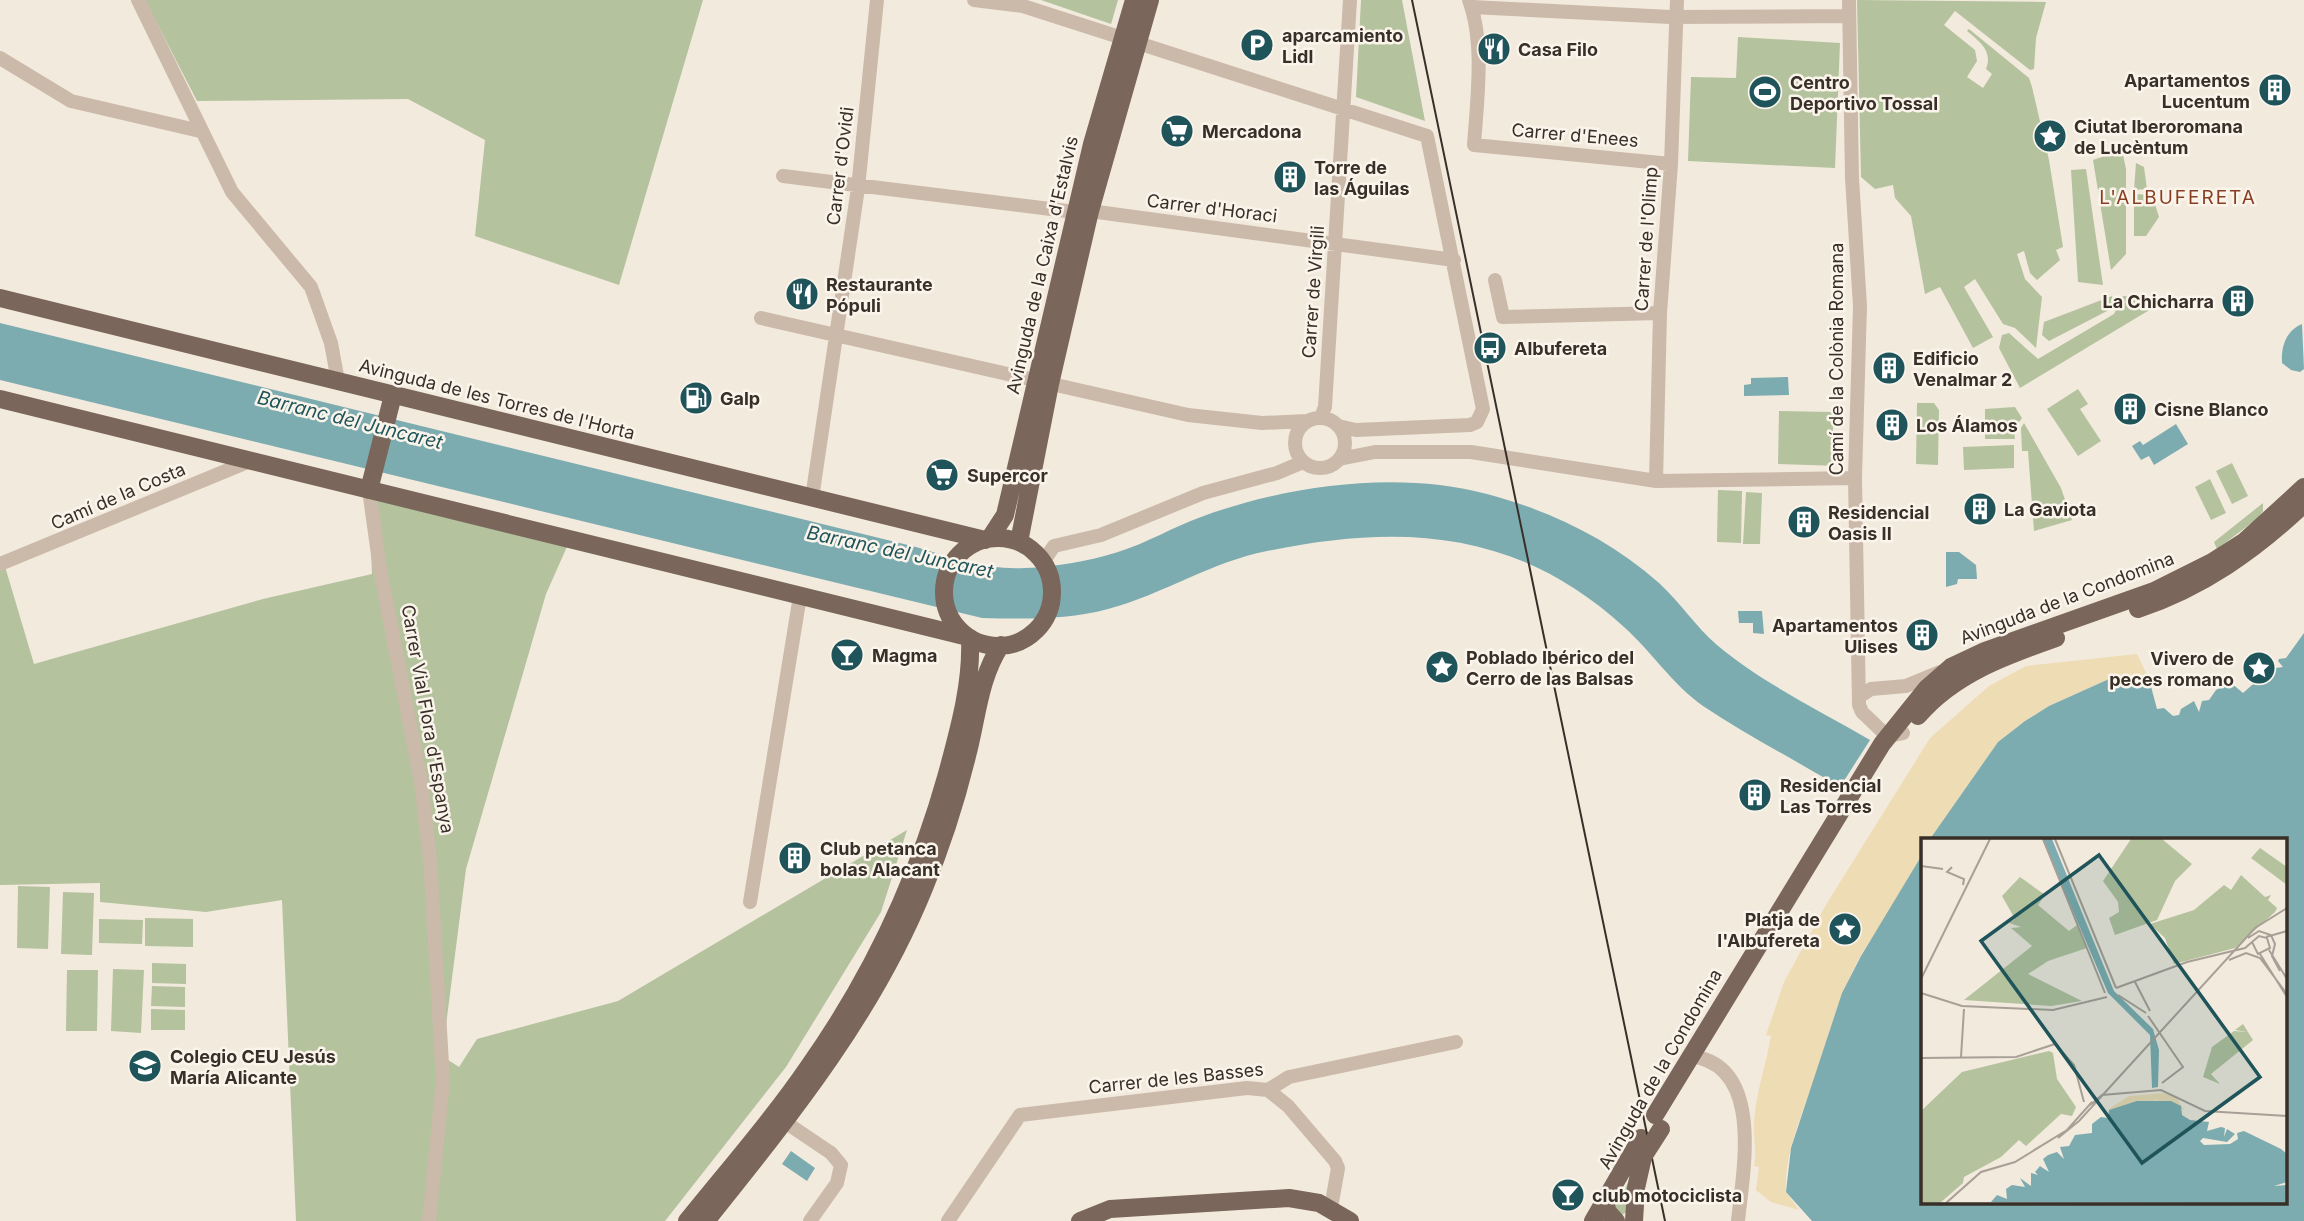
<svg xmlns="http://www.w3.org/2000/svg" width="2304" height="1221" viewBox="0 0 2304 1221" font-family="Inter,sans-serif">
  <style>
    .green { fill: #b4c29e }
    .sand { fill: #eedcb5 }
    .water { fill: #7dacb0 }
    .lines { fill: none; stroke-linecap: round; stroke-linejoin: round }
    .minor { stroke: #cbbaaa; stroke-width: 14 }
    .major { stroke: #7a665a; stroke-width: 18 }
    .tram { stroke: #382f29; stroke-width: 2 }
    .major-bridge { stroke: #7a665a; stroke-width: 18 }
    .labels { text-anchor: middle; dominant-baseline: central; stroke-width: 5; stroke-linejoin: round; paint-order: stroke }
    .poi-label { font-size: 18px; font-weight: bold; fill: #382f29; stroke: #faf4eb; text-anchor: start }
    .street-label { font-size: 18px; fill: #382f29; stroke: #faf4eb }
    .neighbourhood-label { font-size: 19px; letter-spacing: 2px; fill: #883e22; stroke: #faf4eb }
    .water-label { font-size: 19px; font-style: italic; fill: #1e545a; stroke: #faf4eb }
    .inset-road { fill: none; stroke: #a89f96; stroke-width: 2 }
    .view { fill: #1e545a; fill-opacity: 0.15; stroke: #1e545a; stroke-width: 3.5 }
    .inset-edge { fill: none; stroke: #382f29; stroke-width: 3.5 }
  </style>
  <rect width="100%" height="100%" fill="#f3eade"/>
  <path class="green" d="M145 0H703L619 285 475 236 485 140 408 99 197 101Z
    M1041 0H1118L1111 24Z
    M1361 0H1402L1425 121 1356 97Z
    M1857 0 2046 2 2036 38 2034 69 2030 70 1955 11 1944 25 1975 50 1977 61 1967 77 1983 88 1992 74 1986 69C1993 51 1980 42 1967 31L1969 29 2029 78 2032 87 2049 160 2063 247 2056 250 2060 260 2037 280 2030 273 2024 251 2017 254 2025 279 2042 297 2036 348 2015 328 2003 324 1975 279 1964 287 1993 337 1973 348 1940 287 1925 294 1911 216 1895 198 1893 185 1875 189 1861 177Z
    M1738 37 1840 43 1835 168 1688 161 1691 77 1736 78Z
    M2122 150 2126 169V254L2111 270 2093 160Z
    M2136 163 2144 167 2147 189 2134 190Z
    M2086 169 2103 285 2078 282 2071 170Z
    M2134 194 2152 195 2159 217 2146 236H2134Z
    M2112 296 2114 302 2109 310 2049 341 2042 335 2044 322Z
    M2123 296 2145 298 2156 306 2020 388 1999 348 2002 335 2009 333 2038 359 2114 314Z
    M2078 389 2088 404 2080 409 2101 441 2078 456 2047 409Z
    M1917 403H1934L1939 410 1938 465 1916 464Z
    M2015 407 2022 418 2014 429 2015 439H1985V409Z
    M1779 411 1833 412V438L1841 439 1840 466 1778 464Z
    M2024 423 2061 488 2072 520 2034 531 2028 451H2022L2021 428Z
    M2014 445V468L1964 470 1963 447Z
    M2232 463 2248 496 2232 504 2216 471Z
    M2210 479 2226 513 2211 520 2195 487Z
    M369 490 570 540 546 594 466 869 442 1056 459 1067 477 1039 618 1001 907 830 881 912 786 1067 665 1221H296L282 900 206 912 100 902V883L0 885V564L4 563 34 664 263 599 372 574Z
    M1718 490 1742 491 1741 543 1717 542Z
    M1746 492 1762 493 1760 544H1743Z
    M2263 503V511L2258 518 2217 549 2214 542Z
    M18 886 50 887 48 949 17 948Z
    M63 892 94 893 92 955 61 954Z
    M145 918 193 919V947L145 946Z
    M99 919 143 920 142 944 99 943Z
    M152 963 186 964V984L152 983Z
    M113 969 144 970 141 1033 111 1031Z
    M67 970H98L97 1031H66Z
    M152 986 185 987V1007L151 1006Z
    M151 1009 185 1010V1030H151Z
    M1632 1172 1627 1212 1618 1217 1614 1205 1624 1192Z"/>
  <path class="sand" d="M2137 654 2149 679H2109L2049 706 2025 721 1998 742 1930 839H1923C1922 878 1879 923 1860 957 1838 996 1827 1040 1813 1083 1801 1117 1784 1155 1786 1192L1799 1210 1771 1202 1756 1190 1759 1167 1754 1166C1757 1151 1753 1137 1754 1122 1756 1092 1766 1065 1771 1036L1766 1035 1784 982 1827 903 1930 738 1989 686 2026 666Z"/>
  <path class="water" d="M0 323 916 547C952 558 986 570 1025 568 1056 567 1089 561 1118 552 1147 543 1173 527 1201 517 1287 485 1398 470 1487 494 1551 511 1609 539 1659 583 1680 602 1696 627 1717 645 1762 683 1819 710 1870 740L1840 787C1795 760 1746 735 1703 706 1672 684 1652 652 1624 627 1518 530 1403 523 1267 551 1211 562 1164 594 1108 609 1068 620 1024 619 982 618L0 380Z
    M2302 324 2304 369 2300 372 2291 370 2282 363C2281 346 2286 331 2302 324Z
    M1788 377 1789 395 1744 396V385L1751 384V378Z
    M2176 424 2188 444 2154 465 2149 456 2141 460 2132 446 2140 441 2143 445Z
    M1946 552H1959L1976 565 1977 579H1958L1957 584 1946 587Z
    M1738 611H1762L1764 634 1753 633V623H1739Z
    M2304 633V1221H1812L1786 1192 1791 1148 1842 993 1861 956 1922 855 1923 1202H2285V839H1930L1998 742 2025 721 2049 706 2109 679H2149L2157 709 2164 708 2173 716 2179 715 2181 709 2194 701 2199 712 2202 701 2209 700 2216 690 2230 682 2243 693 2260 678 2274 677 2272 672 2275 668 2283 667 2278 661 2279 659 2286 658Z
    M791 1151 815 1168 807 1181 782 1164Z"/>
  <g class="lines">
    <path class="minor" d="M138 0 232 192 311 287 331 343 338 381
      M974 0 1023 6 1427 136 1483 409 1477 422 1470 425 1356 430 1338 426
      M1469 0C1485 43 1477 100 1474 145L1671 164
      M1849 0 1852 178 1860 306 1855 478 1859 705 1862 712 1887 736 1903 733
      M1472 7 1670 17 1849 16
      M0 58 71 101 200 131
      M783 176 1075 212
      M1090 211 1454 260
      M1495 280 1503 317 1660 313
      M761 318 1188 415 1262 423 1307 421
      M1321 417 1325 407 1350 0
      M1295 443a25 25 0 1 1 50 0a25 25 0 1 1-50 0Z
      M1339 459 1375 452H1471L1656 481 1855 478
      M1656 481 1660 313 1671 164 1677 0
      M369 490 380 569 421 782 430 859 443 1081 429 1221
      M812 498 858 188 877 0
      M1043 562 1054 546 1101 535 1203 493 1277 473 1303 462
      M0 564 250 461
      M1859 697 1871 689 1906 686 1940 672
      M750 902 800 596
      M1689 1056C1765 1063 1743 1171 1738 1221
      M1268 1090 1288 1106 1335 1161 1338 1168 1331 1208
      M785 1122 831 1153 841 1165 837 1183 810 1221
      M948 1221 1020 1115 1247 1088 1268 1090 1289 1077 1456 1042"/>
    <path class="major" d="M0 298 985 540
      M0 399 968 637
      M369 490 393 395
      M990 538 1005 515 1092 144 1134 0
      M944 592a54 54 0 1 1 108 0a54 54 0 1 1-108 0Z
      M1019 542 1050 384 1090 211 1150 0
      M2138 609C2203 587 2254 551 2304 504
      M1918 716C1954 674 2005 656 2056 638
      M1655 1115 1882 744 1927 688 1951 667 1985 651 2154 591 2212 562 2245 541 2304 487
      M1606 1202 1607 1211 1616 1221
      M687 1221C728 1170 772 1120 809 1066 872 977 918 878 947 774 959 729 972 684 970 638
      M706 1221C790 1116 873 1014 924 888 942 845 956 801 967 756 977 719 979 678 1001 645
      M1080 1221 1110 1209 1289 1198 1319 1203 1350 1221
      M1593 1221 1641 1138
      M1634 1221 1636 1188 1643 1157"/>
    <path class="tram" d="M1412 0 1665 1221"/>
    <path class="major-bridge" d="M1643 1157 1661 1129"/>
  </g>
  <defs>
    <symbol id="parking-disc" viewBox="-11 -11 22 22"><circle r="9.5" fill="#1e545a" stroke="#faf4eb"/><path d="M-3.5-5.5H1a3.5 3.5 0 0 1 0 7H-1V5.5H-3.5ZM-1-3.4V-.6H.8a1.4 1.4 0 0 0 0-2.8Z" fill="#fff"/></symbol>
    <symbol id="restaurant-disc" viewBox="-11 -11 22 22"><circle r="9.5" fill="#1e545a" stroke="#faf4eb"/><path d="M-5-6h1v4h1v-4h1v4h1v-4h1v5L-1.5 .5V6h-2V.5L-5-1ZM5-6V6H3V1.5H1.5Q1.5-4 5-6Z" fill="#fff"/></symbol>
    <symbol id="building-disc" viewBox="-11 -11 22 22"><circle r="9.5" fill="#1e545a" stroke="#faf4eb"/><path d="M-4-6H4V6H1V3H-1V6H-4ZM-2.5-4.3h1.7v1.8h-1.7ZM.8-4.3h1.7v1.8H.8ZM-2.5-1h1.7V.8h-1.7ZM.8-1h1.7V.8H.8Z" fill="#fff"/></symbol>
    <symbol id="stadium-disc" viewBox="-11 -11 22 22"><circle r="9.5" fill="#1e545a" stroke="#faf4eb"/><path d="M0-5a6.5 5 0 1 0 0 10a6.5 5 0 1 0 0-10ZM-3.5-1.8h7v3.6h-7Z" fill="#fff"/></symbol>
    <symbol id="supermarket-disc" viewBox="-11 -11 22 22"><circle r="9.5" fill="#1e545a" stroke="#faf4eb"/><path d="M-6-5.5h2.5l.6 2H6L4.5 2H-2.5L-4.4-4H-6ZM-1.5 3.2a1.3 1.3 0 1 0 .1 0ZM3 3.2a1.3 1.3 0 1 0 .1 0Z" fill="#fff"/></symbol>
    <symbol id="sight-disc" viewBox="-11 -11 22 22"><circle r="9.5" fill="#1e545a" stroke="#faf4eb"/><path d="M0-6L1.8-2.2L6-1.7L2.9 1.2L3.7 5.4L0 3.3L-3.7 5.4L-2.9 1.2L-6-1.7L-1.8-2.2Z" fill="#fff"/></symbol>
    <symbol id="bus-disc" viewBox="-11 -11 22 22"><circle r="9.5" fill="#1e545a" stroke="#faf4eb"/><path d="M-5-6H5V4H4V6H2V4H-2V6H-4V4H-5ZM-3.5-4V0h7V-4ZM-3.5 1.2v1.5H-2V1.2ZM2 1.2v1.5H3.5V1.2Z" fill="#fff"/></symbol>
    <symbol id="fuel-disc" viewBox="-11 -11 22 22"><circle r="9.5" fill="#1e545a" stroke="#faf4eb"/><path d="M-5.5-6h7V0h2V4h1.3V-2.5L3-4.5l.8-.8L6-3V5H2.5V1h-1V6h-7ZM-4.2-4.7v3.2H.2V-4.7Z" fill="#fff"/></symbol>
    <symbol id="bar-disc" viewBox="-11 -11 22 22"><circle r="9.5" fill="#1e545a" stroke="#faf4eb"/><path d="M-6-5H6L.8 .8V4.5H3.5V6h-7V4.5H-.8V.8Z" fill="#fff"/></symbol>
    <symbol id="school-disc" viewBox="-11 -11 22 22"><circle r="9.5" fill="#1e545a" stroke="#faf4eb"/><path d="M0-5L7-2L0 1L-7-2ZM-4 1L0 2.5L4 1V4Q0 6-4 4Z" fill="#fff"/></symbol>
  </defs>
  <g fill-rule="evenodd">
    <use href="#parking-disc" x="1238" y="26" width="38" height="38"/>
    <use href="#restaurant-disc" x="1475" y="30" width="38" height="38"/>
    <use href="#building-disc" x="2256" y="71" width="38" height="38"/>
    <use href="#stadium-disc" x="1746" y="73" width="38" height="38"/>
    <use href="#supermarket-disc" x="1158" y="112" width="38" height="38"/>
    <use href="#sight-disc" x="2031" y="117" width="38" height="38"/>
    <use href="#building-disc" x="1271" y="158" width="38" height="38"/>
    <use href="#restaurant-disc" x="783" y="275" width="38" height="38"/>
    <use href="#building-disc" x="2219" y="282" width="38" height="38"/>
    <use href="#bus-disc" x="1471" y="329" width="38" height="38"/>
    <use href="#building-disc" x="1870" y="349" width="38" height="38"/>
    <use href="#fuel-disc" x="677" y="379" width="38" height="38"/>
    <use href="#building-disc" x="2111" y="390" width="38" height="38"/>
    <use href="#building-disc" x="1873" y="406" width="38" height="38"/>
    <use href="#supermarket-disc" x="923" y="456" width="38" height="38"/>
    <use href="#building-disc" x="1961" y="490" width="38" height="38"/>
    <use href="#building-disc" x="1785" y="503" width="38" height="38"/>
    <use href="#building-disc" x="1903" y="616" width="38" height="38"/>
    <use href="#bar-disc" x="828" y="636" width="38" height="38"/>
    <use href="#sight-disc" x="1423" y="648" width="38" height="38"/>
    <use href="#sight-disc" x="2240" y="649" width="38" height="38"/>
    <use href="#building-disc" x="1736" y="776" width="38" height="38"/>
    <use href="#building-disc" x="776" y="839" width="38" height="38"/>
    <use href="#sight-disc" x="1826" y="910" width="38" height="38"/>
    <use href="#school-disc" x="126" y="1047" width="38" height="38"/>
    <use href="#bar-disc" x="1549" y="1176" width="38" height="38"/>
  </g>
  <g class="labels">
    <g class="poi-label">
      <text x="1282" y="35">aparcamiento<tspan x="1282" dy="21">Lidl</tspan></text>
      <text x="1518" y="49">Casa Filo</text>
      <text x="2250" y="80" text-anchor="end">Apartamentos<tspan x="2250" dy="21">Lucentum</tspan></text>
      <text x="1790" y="82">Centro<tspan x="1790" dy="21">Deportivo Tossal</tspan></text>
      <text x="2074" y="126">Ciutat Iberoromana<tspan x="2074" dy="21">de Lucèntum</tspan></text>
      <text x="1202" y="131">Mercadona</text>
      <text x="1314" y="167">Torre de<tspan x="1314" dy="21">las Águilas</tspan></text>
      <text x="826" y="284">Restaurante<tspan x="826" dy="21">Pópuli</tspan></text>
      <text x="2214" y="301" text-anchor="end">La Chicharra</text>
      <text x="1514" y="348">Albufereta</text>
      <text x="1913" y="358">Edificio<tspan x="1913" dy="21">Venalmar 2</tspan></text>
      <text x="720" y="398">Galp</text>
      <text x="2154" y="409">Cisne Blanco</text>
      <text x="1916" y="425">Los Álamos</text>
      <text x="967" y="475">Supercor</text>
      <text x="2004" y="509">La Gaviota</text>
      <text x="1828" y="512">Residencial<tspan x="1828" dy="21">Oasis II</tspan></text>
      <text x="1898" y="625" text-anchor="end">Apartamentos<tspan x="1898" dy="21">Ulises</tspan></text>
      <text x="872" y="655">Magma</text>
      <text x="1466" y="657">Poblado Ibérico del<tspan x="1466" dy="21">Cerro de las Balsas</tspan></text>
      <text x="2234" y="658" text-anchor="end">Vivero de<tspan x="2234" dy="21">peces romano</tspan></text>
      <text x="1780" y="785">Residencial<tspan x="1780" dy="21">Las Torres</tspan></text>
      <text x="820" y="848">Club petanca<tspan x="820" dy="21">bolas Alacant</tspan></text>
      <text x="1820" y="919" text-anchor="end">Platja de<tspan x="1820" dy="21">l'Albufereta</tspan></text>
      <text x="170" y="1056">Colegio CEU Jesús<tspan x="170" dy="21">María Alicante</tspan></text>
      <text x="1592" y="1195">club motociclista</text>
    </g>
    <g class="street-label">
      <text transform="translate(1575 135) rotate(5)">Carrer d'Enees</text>
      <text transform="translate(840 166) rotate(-83)">Carrer d'Ovidi</text>
      <text transform="translate(1212 208) rotate(7)">Carrer d'Horaci</text>
      <text transform="translate(1646 239) rotate(-86)">Carrer de l'Olimp</text>
      <text transform="translate(1042 265) rotate(-77)">Avinguda de la Caixa d'Estalvis</text>
      <text transform="translate(1313 292) rotate(-86)">Carrer de Virgili</text>
      <text transform="translate(1836 359) rotate(-90)">Camí de la Colònia Romana</text>
      <text transform="translate(497 399) rotate(14)">Avinguda de les Torres de l'Horta</text>
      <text transform="translate(118 496) rotate(-23)">Camí de la Costa</text>
      <text transform="translate(2067 598) rotate(-21)">Avinguda de la Condomina</text>
      <text transform="translate(428 719) rotate(80)">Carrer Vial Flora d'Espanya</text>
      <text transform="translate(1660 1069) rotate(-60)">Avinguda de la Condomina</text>
      <text transform="translate(1176 1078) rotate(-6)">Carrer de les Basses</text>
    </g>
    <g class="neighbourhood-label">
      <text x="2178" y="197">L'ALBUFERETA</text>
    </g>
    <g class="water-label">
      <text transform="translate(350 420) rotate(14)">Barranc del Juncaret</text>
      <text transform="translate(900 552) rotate(12)">Barranc del Juncaret</text>
    </g>
  </g>
  <g transform="translate(1921 838)">
    <rect width="366" height="366" fill="#f3eade"/>
    <path d="M210 1H241L271 26 254 43 236 82 194 97 188 80 198 74 197 64 182 43ZM339 10 366 29V47L330 20ZM320 37 344 59 350 57 347 62 356 70 354 74 314 110 253 126 244 100 229 86 273 72 303 47 310 52ZM99 39 124 57 117 67 148 93 156 87 166 110 127 123 107 136 161 163 130 168 43 162 111 108 90 90 100 89 88 85 94 81 81 58ZM322 186 332 202 290 236 299 246 282 239 291 209 313 193 327 194 314 192ZM128 213 132 215 136 241 155 269 151 278 140 276 105 308 98 302 80 319 43 339 42 345 19 365H0V273L41 234Z" fill="#b4c29e"/>
    <path d="M242 255 255 259 263 272 235 262 186 272 208 258Z" fill="#eedcb5"/>
    <path d="M121 1H131L193 153 232 191 238 212 237 249 231 250 229 197 187 155ZM216 263H250L260 268 261 277 269 282 288 284 286 293 300 289 304 290 303 299 306 291 314 296 306 304 282 300 279 303 283 307 309 306 317 301 316 295 323 293 360 311 366 316V344L353 348 366 347V365L70 364 76 357 86 361 85 351 91 347 104 349 99 340 110 348V335L117 337 114 334 119 328 128 334 122 321 127 317 136 314 143 321 139 309 148 308 154 297 171 295V286L180 279 187 280 188 272Z" fill="#7dacb0"/>
    <path class="inset-road" d="M122 1 184 155M134 1 195 150M0 28 22 31M31 29 26 34 43 41 42 47M345 99 366 93M327 100 338 93 350 97 354 106 351 118 359 133M348 112 366 141M339 116 366 159M308 122 325 115 339 120 366 156M0 141 69 1M214 144 229 173M195 150 266 124 324 110 338 98 346 100 349 110 337 116 331 104M0 155 41 168 132 172 186 159M197 157 225 175M227 178 262 229 241 245M40 219 43 171M0 220 95 219 134 206 153 227 163 264M169 267 181 257 240 252 284 273 366 278M137 300 158 283 334 90 366 70M25 365 60 334 94 324 146 292 171 264"/>
    <path class="view" d="M178 17 339 239 221 325 60 103Z"/>
    <rect width="366" height="366" class="inset-edge"/>
  </g>
</svg>
